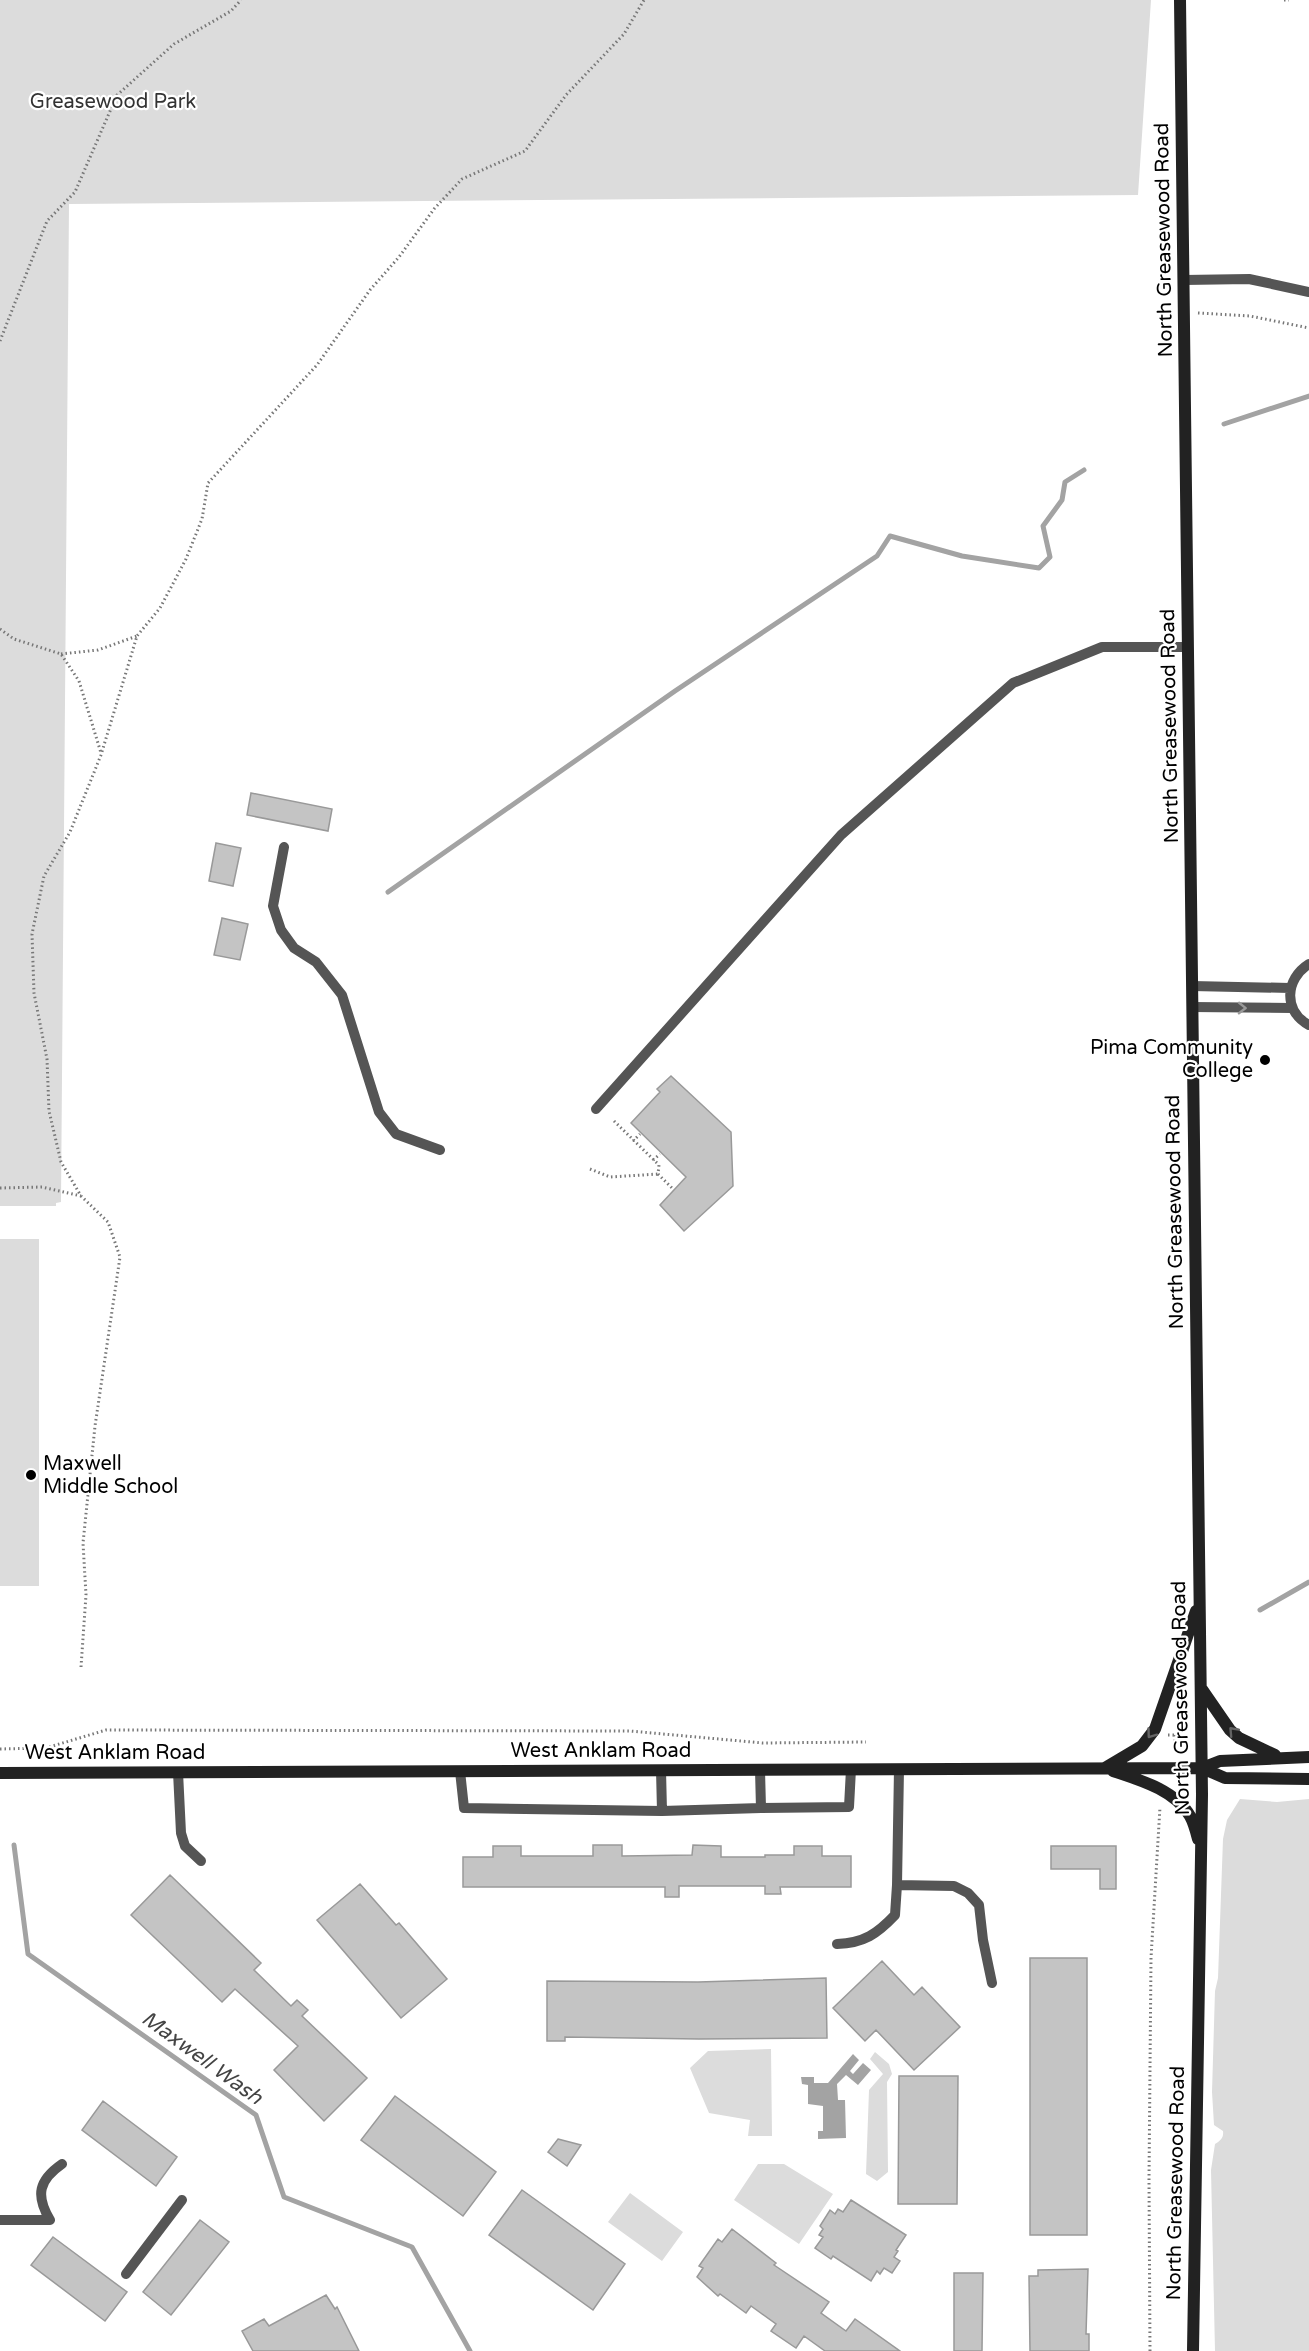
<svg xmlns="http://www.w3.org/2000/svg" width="1309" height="2351" viewBox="0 0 1309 2351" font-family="'Varela Round',sans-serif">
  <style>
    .green { fill: #dcdcdc }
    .water { fill: #a3a3a3 }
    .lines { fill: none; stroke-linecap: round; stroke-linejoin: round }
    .stream { stroke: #a3a3a3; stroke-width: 5 }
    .building { fill: #c4c4c4; stroke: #999; stroke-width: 1.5 }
    .path { stroke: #777; stroke-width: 3; stroke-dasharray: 1.5 3; stroke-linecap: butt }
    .service { stroke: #555; stroke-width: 10 }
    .secondary { stroke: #222; stroke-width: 12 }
    .oneway { stroke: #999 }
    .oneway2 { stroke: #646464 }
    .poi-dot { fill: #000; stroke: #fff; stroke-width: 2 }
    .labels { text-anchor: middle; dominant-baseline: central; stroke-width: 4.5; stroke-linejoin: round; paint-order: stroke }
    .park-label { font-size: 20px; fill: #333; stroke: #fff }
    .street-label { font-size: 20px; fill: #000; stroke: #fff }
    .poi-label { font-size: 20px; fill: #000; stroke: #fff; text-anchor: end }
    .water-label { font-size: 21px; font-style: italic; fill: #444; stroke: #fff }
  </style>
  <rect width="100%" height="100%" fill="#fff"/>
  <path class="green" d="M0 0H1151L1138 195 69 204 61 1202 56 1203V1206H0Z
    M0 1239H39V1586H0Z
    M1240 1799 1277 1802 1309 1799V2351H1215L1211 2170 1215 2144C1220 2141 1224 2138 1223 2131L1214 2125 1212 2092 1215 1991 1218 1978 1223 1839 1227 1820Z
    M771 2049 772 2136H748L750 2120 709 2113 690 2068 708 2051Z
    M875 2052 889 2064 892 2074 887 2082 888 2172 877 2181 866 2174 869 2090 883 2074 870 2059Z
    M758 2164H784L833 2194 799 2244 734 2200Z
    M630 2193 683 2232 662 2261 608 2222Z"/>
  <path class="water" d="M853 2054 859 2060 850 2071 853 2074 863 2063 871 2070 858 2085 846 2075 837 2084 838 2100H845L846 2138 818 2139V2131H823V2106L808 2104V2085L802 2084 801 2077H814V2083H828Z"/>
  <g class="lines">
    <path class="stream" d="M1224 424 1309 396
      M388 892 675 691 877 556 890 536 962 556 1039 568 1050 557 1043 526 1062 500 1065 482 1084 470
      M1260 1610 1309 1582
      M14 1845 28 1954 256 2115 284 2197 412 2247 470 2351"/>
  </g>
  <path class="building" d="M251 793 332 809 328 831 247 815Z
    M216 843 241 848 233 886 209 881Z
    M222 918 248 924 240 960 214 955Z
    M671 1076 731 1132 733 1186 684 1231 660 1205 686 1177 631 1123 660 1092 657 1089Z
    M593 1845H622V1856L692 1855 693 1845 721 1846V1857H765V1855H794V1846H822V1856H851V1887H780L781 1894H765V1886H679V1897H665V1887H463V1857H493V1846H521V1856H593Z
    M1051 1846H1116V1889H1100V1869H1051Z
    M170 1875 261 1963 254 1970 291 2006 297 2000 308 2010 302 2016 367 2078 324 2121 274 2070 298 2046 235 1989 222 2002 131 1915Z
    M360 1884 396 1925 399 1923 447 1979 401 2018 317 1920Z
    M1030 1958H1087V2235H1030Z
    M882 1961 914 1995 922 1987 960 2027 914 2070 876 2030 865 2041 833 2008Z
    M826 1978 827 2038 699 2039 565 2037V2041H547V1981L698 1982Z
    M899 2076H958L957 2204H898Z
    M395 2096 496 2172 463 2216 361 2140Z
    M103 2101 177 2157 156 2186 82 2130Z
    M558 2139 581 2145 567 2166 548 2152Z
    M522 2190 625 2264 593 2310 489 2235Z
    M851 2200 906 2235 896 2250 898 2251 894 2257 900 2261 892 2273 884 2268 880 2274 877 2271 871 2281 833 2256 831 2259 815 2248 823 2237 819 2235 823 2229 820 2226 830 2210 835 2214 838 2209 843 2212Z
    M200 2220 229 2242 171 2315 143 2292Z
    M732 2229 776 2263 774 2265 829 2302 821 2313 846 2331 855 2319 900 2351H825L804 2336 796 2348 771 2331 776 2324 751 2306 746 2313 720 2294 718 2296 697 2277 703 2268 699 2266 718 2239 722 2242Z
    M53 2237 127 2292 105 2321 31 2265Z
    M1088 2269 1086 2334H1089V2351H1030L1029 2276H1038V2270Z
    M954 2273H983L982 2351H954Z
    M326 2295 335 2309 337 2307 359 2351H253L242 2331 264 2319 269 2326Z"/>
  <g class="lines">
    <path class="path" d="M1284 0H1289
      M1198 313 1250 316 1309 328
      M0 341 47 221 75 192 117 95 174 44 231 11 241 0
      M0 629 14 639 61 654 79 681 101 753
      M61 654 98 650 137 636
      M614 1121 659 1165 658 1174 673 1189
      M633 1141 640 1134
      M653 1160 660 1154
      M590 1169 610 1177 658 1174
      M0 1188 42 1187 81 1196
      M81 1667 86 1595 83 1543 95 1426 120 1257 108 1222 81 1196 61 1162 49 1111 47 1059 34 993 32 934 44 876 70 832 101 755 137 636 160 608 186 559 202 519 208 483 317 365 370 290 399 257 434 209 462 179 525 151 566 95 624 34 644 0
      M1168 1735H1181
      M1174 1735 1175 1743
      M0 1749 46 1748 106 1730 630 1731 763 1743 866 1742
      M1150 2351 1149 2179 1151 1958 1160 1807"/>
    <path class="service" d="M1184 280 1249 279 1309 292
      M284 847 273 906 281 930 294 948 316 962 342 995 379 1112 396 1134 440 1150
      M1309 964C1285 979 1283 1011 1309 1025
      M1192 986 1290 988
      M1192 1007 1292 1008
      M596 1109 841 835 1013 683 1102 647H1188
      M460 1771 464 1808 662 1811 661 1770
      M178 1772 181 1833 185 1846 201 1861
      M761 1808 849 1807 851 1769
      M662 1811 761 1808 760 1770
      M897 1885 954 1886 968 1893 979 1905 983 1940 992 1983
      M837 1944C864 1943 877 1934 895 1915L897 1885 899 1769
      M0 2220H50
      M50 2220C35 2195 39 2180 62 2164
      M126 2274 182 2200"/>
    <path class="secondary" d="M1180 0 1202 1795 1193 2351
      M1201 1688 1230 1730 1239 1738 1275 1755
      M1105 1768 1142 1746 1155 1729 1196 1611
      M1202 1768 1225 1778 1309 1779
      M1113 1771C1140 1780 1175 1790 1190 1816 1194 1823 1196 1831 1198 1839
      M0 1773 1202 1768 1220 1761 1309 1757"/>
  </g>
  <defs><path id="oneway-chevron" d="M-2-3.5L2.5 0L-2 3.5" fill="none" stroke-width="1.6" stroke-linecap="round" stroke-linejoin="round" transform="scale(1.5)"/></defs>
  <use class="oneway" href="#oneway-chevron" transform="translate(1242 1008) rotate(1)"/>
  <g class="oneway2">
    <use href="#oneway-chevron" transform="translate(1233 1731) rotate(-133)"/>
    <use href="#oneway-chevron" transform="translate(1151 1734) rotate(126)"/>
  </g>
  <g class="poi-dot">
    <circle cx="1265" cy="1060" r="6"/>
    <circle cx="31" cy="1475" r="6"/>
  </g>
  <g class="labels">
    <g class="park-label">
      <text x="113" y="102">Greasewood Park</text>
    </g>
    <g class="street-label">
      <text transform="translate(1164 240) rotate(-91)">North Greasewood Road</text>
      <text transform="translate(1170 726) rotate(-91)">North Greasewood Road</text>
      <text transform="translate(1175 1212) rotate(-91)">North Greasewood Road</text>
      <text transform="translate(1181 1698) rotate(-91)">North Greasewood Road</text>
      <text x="601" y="1751">West Anklam Road</text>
      <text x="115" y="1753">West Anklam Road</text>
      <text transform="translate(1176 2183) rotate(-89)">North Greasewood Road</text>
    </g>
    <g class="poi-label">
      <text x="1253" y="1048">Pima Community<tspan x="1253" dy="23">College</tspan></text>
      <text x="43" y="1464" text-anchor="start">Maxwell<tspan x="43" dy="23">Middle School</tspan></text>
    </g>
    <g class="water-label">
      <text transform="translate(202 2058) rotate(36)">Maxwell Wash</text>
    </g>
  </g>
</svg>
